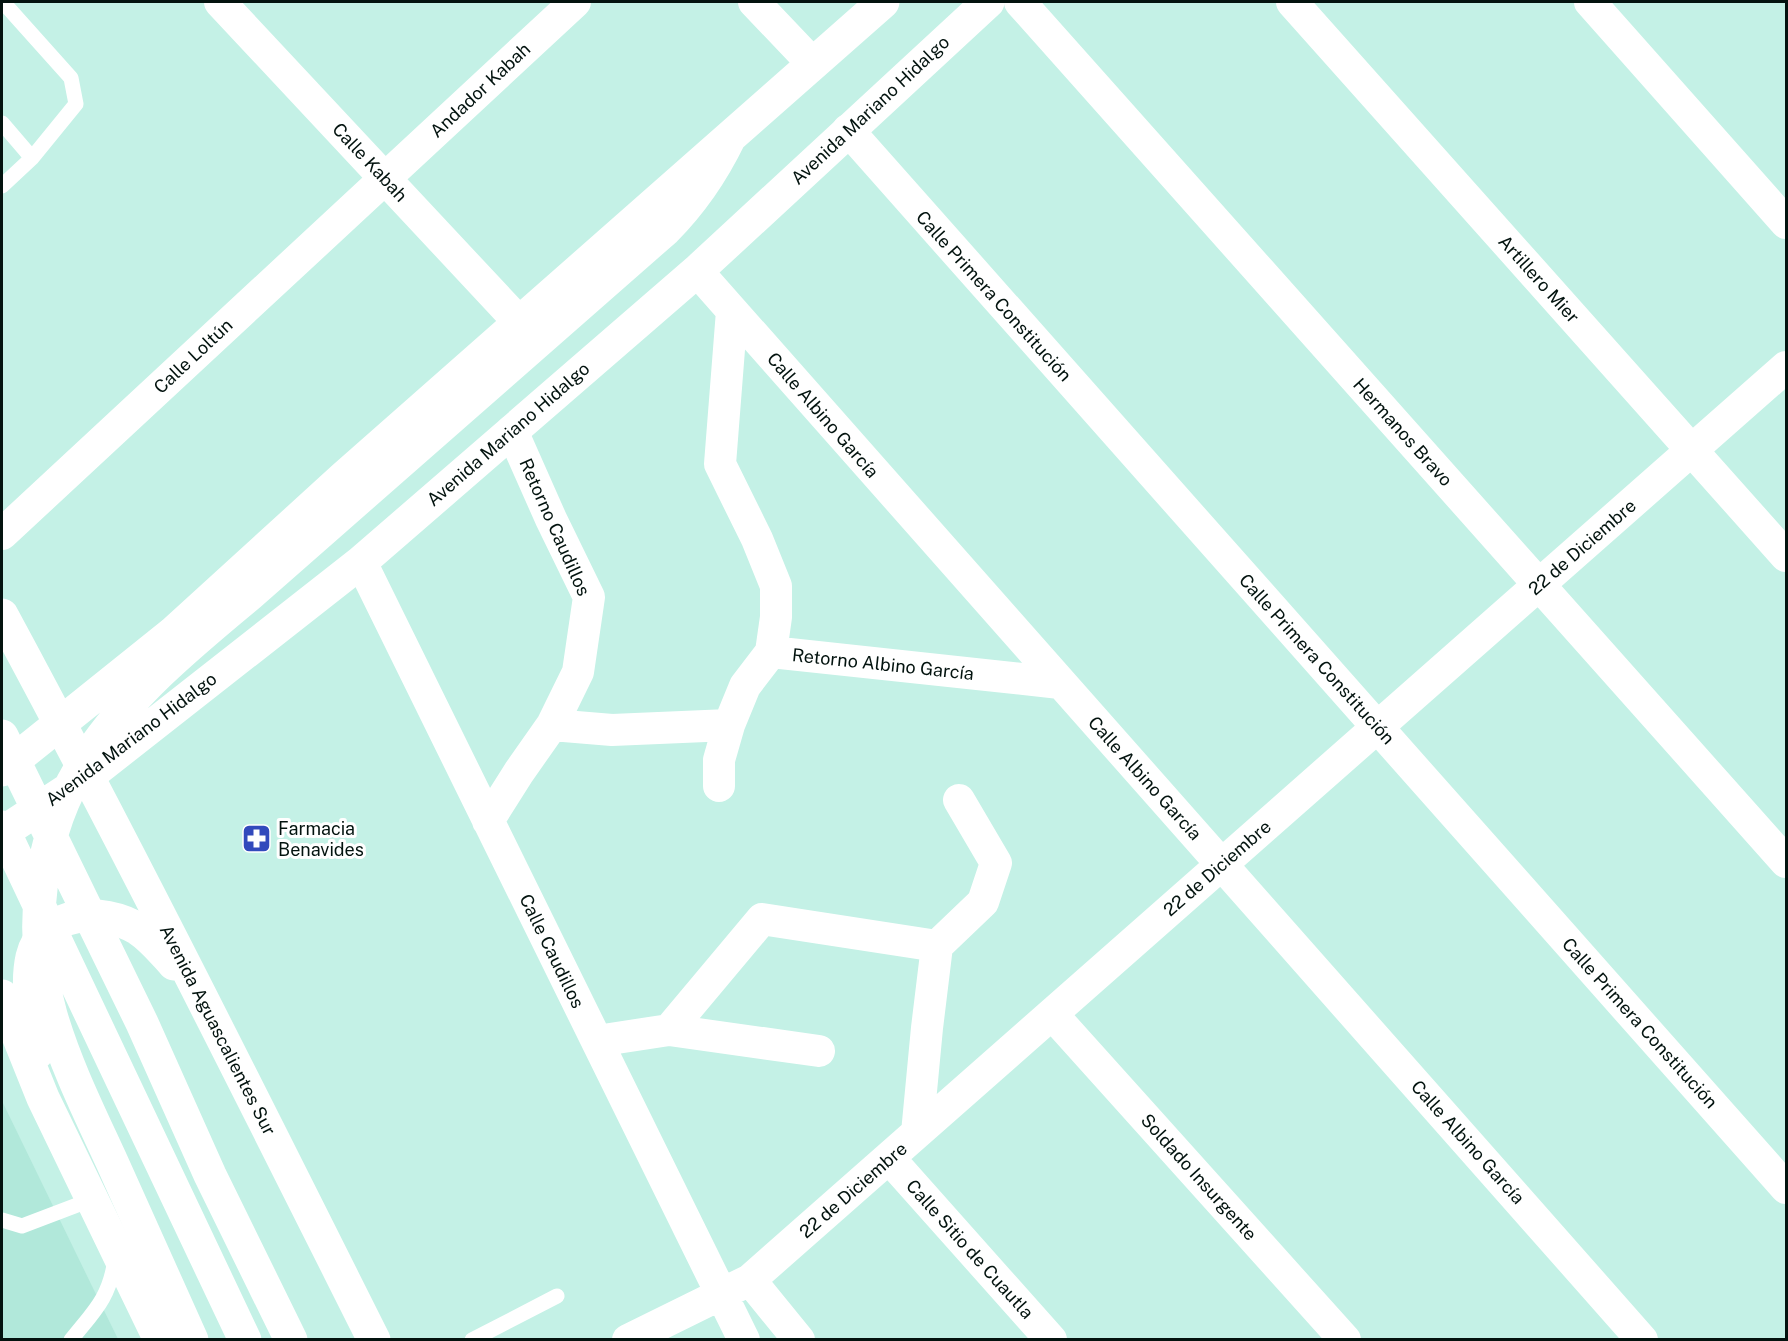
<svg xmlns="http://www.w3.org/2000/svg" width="1788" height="1341" viewBox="0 0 1788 1341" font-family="'Public Sans',sans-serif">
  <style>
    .built { fill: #b1e8da }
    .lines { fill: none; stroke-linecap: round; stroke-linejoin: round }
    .lane { stroke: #fff; stroke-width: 15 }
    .street { stroke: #fff; stroke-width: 32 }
    .secondary { stroke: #fff; stroke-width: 33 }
    .primary { stroke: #fff; stroke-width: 33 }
    .labels { text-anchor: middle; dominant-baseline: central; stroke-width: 6; stroke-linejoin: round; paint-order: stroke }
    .street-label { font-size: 18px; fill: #03130f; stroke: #fff }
    .poi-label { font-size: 18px; fill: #03130f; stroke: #fff; text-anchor: start }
  </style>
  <rect width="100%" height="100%" fill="#c4f1e6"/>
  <path class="built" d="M2 1101 91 1284 118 1339H2Z"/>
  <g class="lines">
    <path class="lane" d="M2 123 32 158
      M2 186 32 158 76 104 71 78 3 2
      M2 1220 22 1226 93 1199
      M71 1340C94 1311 109 1299 115 1260
      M472 1340 557 1296"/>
    <path class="street" d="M220 2 520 323
      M754 2 813 64
      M1020 2 1786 862
      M1292 2 1786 556
      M1590 2 1786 223
      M848 130 1786 1188
      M697 271 1642 1340
      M2 534 575 2
      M361 562 744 1340
      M771 652 1060 683
      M552 725 612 730 729 725
      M719 786V760L729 725 745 686 771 652 776 617V586L757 539 720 464 732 311
      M488 821 519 772 552 725 578 672 589 597 551 519 512 431
      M1052 1014 1345 1340
      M669 1030 762 919 937 946
      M597 1041 669 1030 819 1051
      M917 1133 927 1028 937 946 983 902 996 863 959 800
      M889 1158 1051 1340
      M750 1280 799 1340
      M628 1340 750 1280 1786 367"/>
    <path class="secondary" d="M2 615C131 854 252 1097 374 1340
      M2 996 43 1098 160 1340
      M37 1053C34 1023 25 988 32 957 43 910 102 907 138 929 152 938 163 952 174 964"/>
    <path class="primary" d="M2 736 142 1023 210 1175 291 1340
      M2 770 173 633 343 478 883 2
      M2 827 245 1340
      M2 833 87 777 361 562 697 271 988 2
      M192 1340C165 1280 138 1221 112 1162 90 1114 66 1066 51 1015 27 931 38 832 87 758 130 693 190 644 249 595L665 230C693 202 713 172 730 137"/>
  </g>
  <defs>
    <symbol id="pharmacy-square" viewBox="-11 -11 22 22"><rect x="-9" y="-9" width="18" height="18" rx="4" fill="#324abc" stroke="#fff"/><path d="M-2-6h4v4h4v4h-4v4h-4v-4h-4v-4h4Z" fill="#fff"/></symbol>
  </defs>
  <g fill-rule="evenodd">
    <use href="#pharmacy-square" x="240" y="822" width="33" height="33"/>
  </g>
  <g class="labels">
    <g class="street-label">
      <text transform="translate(480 90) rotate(-43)">Andador Kabah</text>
      <text transform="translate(870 110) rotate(-43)">Avenida Mariano Hidalgo</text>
      <text transform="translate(370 162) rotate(47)">Calle Kabah</text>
      <text transform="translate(1539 279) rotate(48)">Artillero Mier</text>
      <text transform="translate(994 296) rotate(48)">Calle Primera Constitución</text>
      <text transform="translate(193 356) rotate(-43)">Calle Loltún</text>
      <text transform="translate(823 415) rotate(49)">Calle Albino García</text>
      <text transform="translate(1403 432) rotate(48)">Hermanos Bravo</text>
      <text transform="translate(508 434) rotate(-41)">Avenida Mariano Hidalgo</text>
      <text transform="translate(555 527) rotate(66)">Retorno Caudillos</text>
      <text transform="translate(1582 547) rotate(-41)">22 de Diciembre</text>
      <text transform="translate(1317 659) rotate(48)">Calle Primera Constitución</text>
      <text transform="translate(883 664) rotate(6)">Retorno Albino García</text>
      <text transform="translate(131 739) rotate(-37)">Avenida Mariano Hidalgo</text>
      <text transform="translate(1145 778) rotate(48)">Calle Albino García</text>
      <text transform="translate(1217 868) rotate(-41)">22 de Diciembre</text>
      <text transform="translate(552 951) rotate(64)">Calle Caudillos</text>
      <text transform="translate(1640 1023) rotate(48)">Calle Primera Constitución</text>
      <text transform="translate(218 1030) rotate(63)">Avenida Aguascalientes Sur</text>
      <text transform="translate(1468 1142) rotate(48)">Calle Albino García</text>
      <text transform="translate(1199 1177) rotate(48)">Soldado Insurgente</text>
      <text transform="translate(853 1190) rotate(-41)">22 de Diciembre</text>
      <text transform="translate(970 1249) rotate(48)">Calle Sitio de Cuautla</text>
    </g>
    <g class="poi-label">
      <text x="278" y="828">Farmacia<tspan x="278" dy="21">Benavides</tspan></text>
    </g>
  </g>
  <rect width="1788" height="1341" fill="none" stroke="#03130f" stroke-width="6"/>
</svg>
